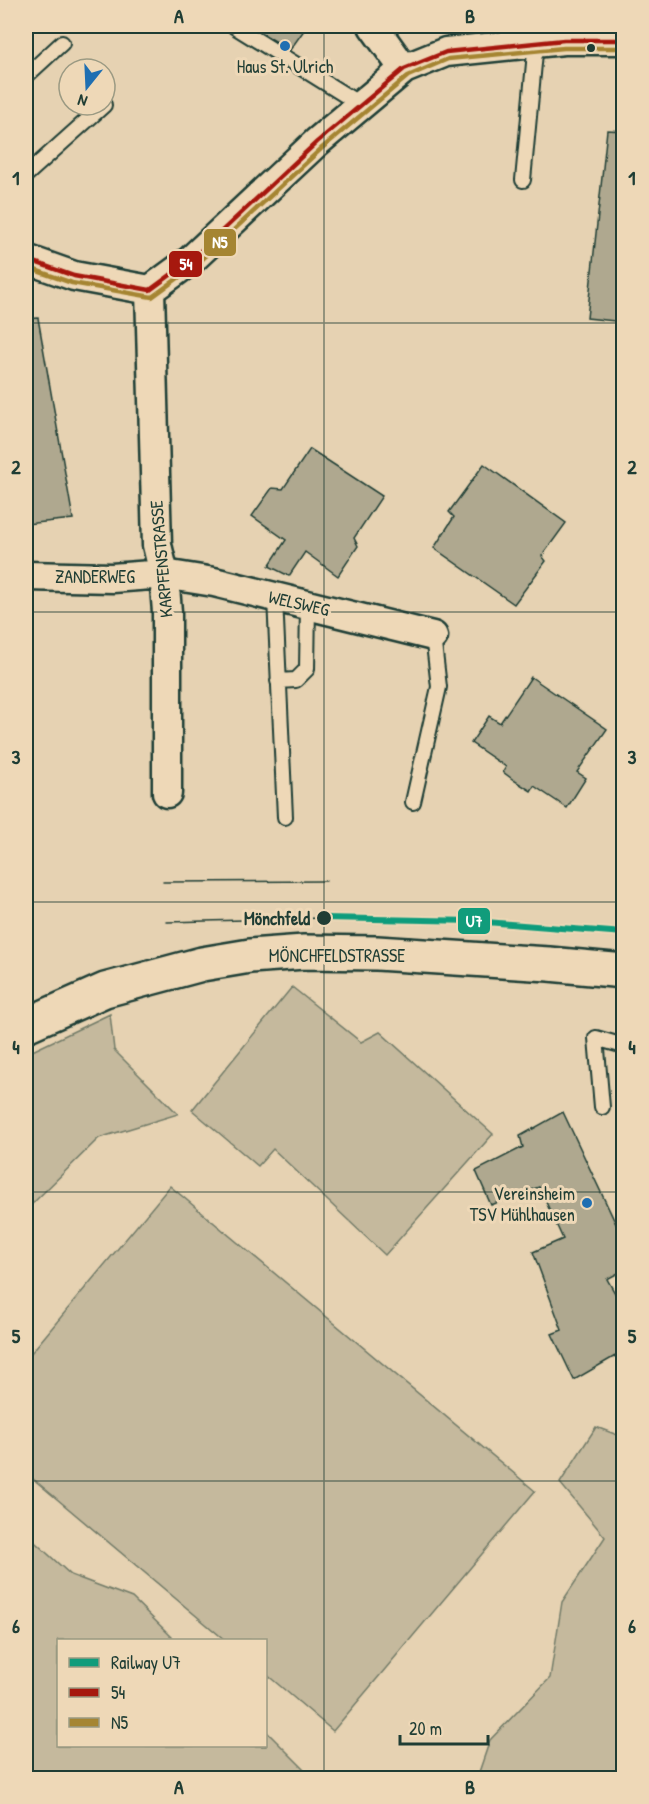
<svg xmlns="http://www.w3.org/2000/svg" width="649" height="1804" viewBox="0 0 649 1804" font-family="'Patrick Hand',sans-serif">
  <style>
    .green { fill: #c5b99d; stroke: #727b68; stroke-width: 1.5 }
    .building { fill: #afa88f; stroke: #1f3d34; stroke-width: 1.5 }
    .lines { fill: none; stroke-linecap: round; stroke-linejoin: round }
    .service-casing { stroke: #1f3d34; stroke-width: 18 }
    .minor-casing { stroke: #1f3d34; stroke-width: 33 }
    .secondary-casing { stroke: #1f3d34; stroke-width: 38 }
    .service { stroke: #eed8b7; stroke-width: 14 }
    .minor { stroke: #eed8b7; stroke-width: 28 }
    .secondary { stroke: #eed8b7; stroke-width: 33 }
    .tram { stroke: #1f3d34; stroke-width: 1.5 }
    .bus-1-casing { stroke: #eed8b7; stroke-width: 9 }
    .bus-2-casing { stroke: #eed8b7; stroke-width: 9 }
    .bus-1 { stroke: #a6180e; stroke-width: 4.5 }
    .bus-2 { stroke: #a58532; stroke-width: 4.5 }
    .rail-1-casing { stroke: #eed8b7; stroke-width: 10 }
    .rail-1 { stroke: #119c7b; stroke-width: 6 }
    .grid { fill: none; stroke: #1f3d34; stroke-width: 1.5; stroke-opacity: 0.55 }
    .poi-dot { fill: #1f6fb2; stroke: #eed8b7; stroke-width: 2 }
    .bus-dot { fill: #1f3d34; stroke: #eed8b7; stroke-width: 2 }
    .labels { text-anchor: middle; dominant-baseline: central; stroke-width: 6; stroke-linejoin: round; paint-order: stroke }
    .poi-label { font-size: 18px; fill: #1f3d34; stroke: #eed8b7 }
    .street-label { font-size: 18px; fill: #1f3d34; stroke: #eed8b7 }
    .stop-label { font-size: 18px; font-weight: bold; fill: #1f3d34; stroke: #eed8b7; text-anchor: end }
    .line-badge { stroke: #eed8b7; stroke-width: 2 }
    .badge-label { font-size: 16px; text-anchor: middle; font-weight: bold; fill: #fff }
    .neatline { fill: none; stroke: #1f3d34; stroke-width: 2 }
    .grid-label { font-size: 20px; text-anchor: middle; font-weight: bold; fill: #1f3d34 }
  </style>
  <rect width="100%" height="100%" fill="#e6d2b2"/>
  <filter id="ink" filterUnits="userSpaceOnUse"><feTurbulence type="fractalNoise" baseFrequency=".0167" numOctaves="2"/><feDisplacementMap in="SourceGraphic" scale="12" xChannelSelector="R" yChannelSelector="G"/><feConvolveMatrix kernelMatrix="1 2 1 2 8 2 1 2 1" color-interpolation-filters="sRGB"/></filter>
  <g filter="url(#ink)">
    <path class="green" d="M292 987 361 1042 380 1032 493 1134 385 1255 273 1149 258 1166 192 1110Z
      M110 1014 114 1050 178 1114 99 1138 26 1210V1054Z
      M170 1186 535 1491 333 1731 266 1674V1640H225L26 1473V1359Z
      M596 1427 623 1437V1778H477L490 1740 550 1678 562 1602 605 1537 560 1483Z
      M26 1534 71 1575 132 1598 175 1640H58V1746H266V1731L313 1778H26Z"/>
    <path class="building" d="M250 26H307L290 50Z
      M607 130 624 131V322L587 318Z
      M38 318 73 519 26 524V319Z
      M310 449 382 496 354 538 358 546 338 576 305 552 289 576 269 566 286 540 252 516 272 488 283 489Z
      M484 464 566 523 542 556 546 561 514 604 434 548 454 517 449 512Z
      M531 677 607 729 577 772 586 778 567 808 534 786 531 791 515 781 503 772 506 767 471 743 489 716 500 723Z
      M563 1112 624 1241V1270L607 1279 624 1309V1351L574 1380 552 1334 562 1330 533 1252 563 1239 539 1187 491 1205 476 1171 523 1147 520 1136Z"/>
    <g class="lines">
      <defs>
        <path id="service" d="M234 26 361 105
          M26 76 62 43
          M26 175 104 105
          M523 180 536 42
          M275 598 285 817
          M278 681 296 680 307 669 308 605
          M413 802 439 687 433 636
          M602 1107 596 1038 624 1046"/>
        <path id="minor" d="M373 26 404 69
          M26 259 74 276 150 290 191 260 317 142 404 69 446 52 564 40H624
          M150 290 157 545 164 574 167 612V793
          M26 576 112 578 164 574 214 582 433 636"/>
        <path id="secondary" d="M26 1025 105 990 202 964 250 956 304 952 377 953 549 964 624 971"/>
      </defs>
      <use href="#service" class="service-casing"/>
      <use href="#minor" class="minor-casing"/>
      <use href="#secondary" class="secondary-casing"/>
      <use href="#service" class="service"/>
      <use href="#minor" class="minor"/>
      <use href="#secondary" class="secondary"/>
      <path class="tram" d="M163 882 326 881
        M167 922 324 918"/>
      <defs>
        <path id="bus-1" d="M26 259 74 276 150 290 191 260 317 142 404 69 446 52 564 40H624"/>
        <path id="bus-2" d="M26 267 72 283 152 297 196 265 322 148 408 76 448 59 564 48H624"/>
      </defs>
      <use href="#bus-1" class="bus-1-casing"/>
      <use href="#bus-2" class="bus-2-casing"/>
      <use href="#bus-1" class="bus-1"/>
      <use href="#bus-2" class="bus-2"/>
      <defs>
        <path id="rail-1" d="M324 918 474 921 624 933"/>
      </defs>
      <use href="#rail-1" class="rail-1-casing"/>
      <use href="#rail-1" class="rail-1"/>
    </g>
  </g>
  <path class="grid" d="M324 26V1778M26 323H624M26 612H624M26 902H624M26 1192H624M26 1481H624"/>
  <g class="poi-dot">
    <circle cx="285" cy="46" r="6"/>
    <circle cx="587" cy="1203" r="6"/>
  </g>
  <g class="bus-dot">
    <circle cx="591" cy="48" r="5"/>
    <circle cx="324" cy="918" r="8"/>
  </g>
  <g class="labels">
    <g class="poi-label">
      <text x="285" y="66">Haus St. Ulrich</text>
      <text x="575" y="1193" text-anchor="end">Vereinsheim<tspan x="575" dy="21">TSV Mühlhausen</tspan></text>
    </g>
    <g class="street-label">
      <text transform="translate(161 559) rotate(-95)">KARPFENSTRASSE</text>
      <text x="95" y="576">ZANDERWEG</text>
      <text transform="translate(299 603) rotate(13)">WELSWEG</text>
      <text x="337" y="955">MÖNCHFELDSTRASSE</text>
    </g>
    <g class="stop-label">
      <text x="310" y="918">Mönchfeld</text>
    </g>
  </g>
  <g class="line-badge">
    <rect x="203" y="228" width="34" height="29" rx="6" fill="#a58532"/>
    <rect x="168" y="250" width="35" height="28" rx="6" fill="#a6180e"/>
    <rect x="457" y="907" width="34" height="28" rx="6" fill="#119c7b"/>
  </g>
  <g class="badge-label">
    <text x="220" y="248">N5</text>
    <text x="186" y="270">54</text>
    <text x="474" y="927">U7</text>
  </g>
  <rect width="649" height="1804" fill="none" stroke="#eed8b7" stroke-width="66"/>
  <rect x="57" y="1639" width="210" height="108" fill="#eed8b7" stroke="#9b9a83" stroke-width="1.5"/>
  <rect x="69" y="1658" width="30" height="9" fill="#119c7b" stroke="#9b9a83" stroke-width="1.5"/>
  <text x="111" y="1669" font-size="18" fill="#1f3d34">Railway U7</text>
  <rect x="69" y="1688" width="30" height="9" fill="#a6180e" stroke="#9b9a83" stroke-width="1.5"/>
  <text x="111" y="1699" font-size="18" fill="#1f3d34">54</text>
  <rect x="69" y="1718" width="30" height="9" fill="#a58532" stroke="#9b9a83" stroke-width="1.5"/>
  <text x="111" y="1729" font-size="18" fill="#1f3d34">N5</text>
  <g transform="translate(87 87) rotate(198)"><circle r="28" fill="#eed8b7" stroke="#9b9a83" stroke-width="1.5"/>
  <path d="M0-4.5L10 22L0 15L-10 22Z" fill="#1f6fb2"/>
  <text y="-9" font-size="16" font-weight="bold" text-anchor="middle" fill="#1f3d34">N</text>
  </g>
  <path d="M400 1735v9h88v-9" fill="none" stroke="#1f3d34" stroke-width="3"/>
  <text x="409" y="1735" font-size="18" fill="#1f3d34" stroke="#eed8b7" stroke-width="4.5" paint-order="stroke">20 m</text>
  <rect x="33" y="33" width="583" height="1738" class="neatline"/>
  <g class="grid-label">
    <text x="179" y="23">A</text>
    <text x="470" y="23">B</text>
    <text x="16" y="185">1</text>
    <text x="632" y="185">1</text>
    <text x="16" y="474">2</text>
    <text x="632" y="474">2</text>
    <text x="16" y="764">3</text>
    <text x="632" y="764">3</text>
    <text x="16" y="1054">4</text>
    <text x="632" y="1054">4</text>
    <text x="16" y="1343">5</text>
    <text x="632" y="1343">5</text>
    <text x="16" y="1633">6</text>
    <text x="632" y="1633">6</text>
    <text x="179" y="1794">A</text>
    <text x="470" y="1794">B</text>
  </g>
</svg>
